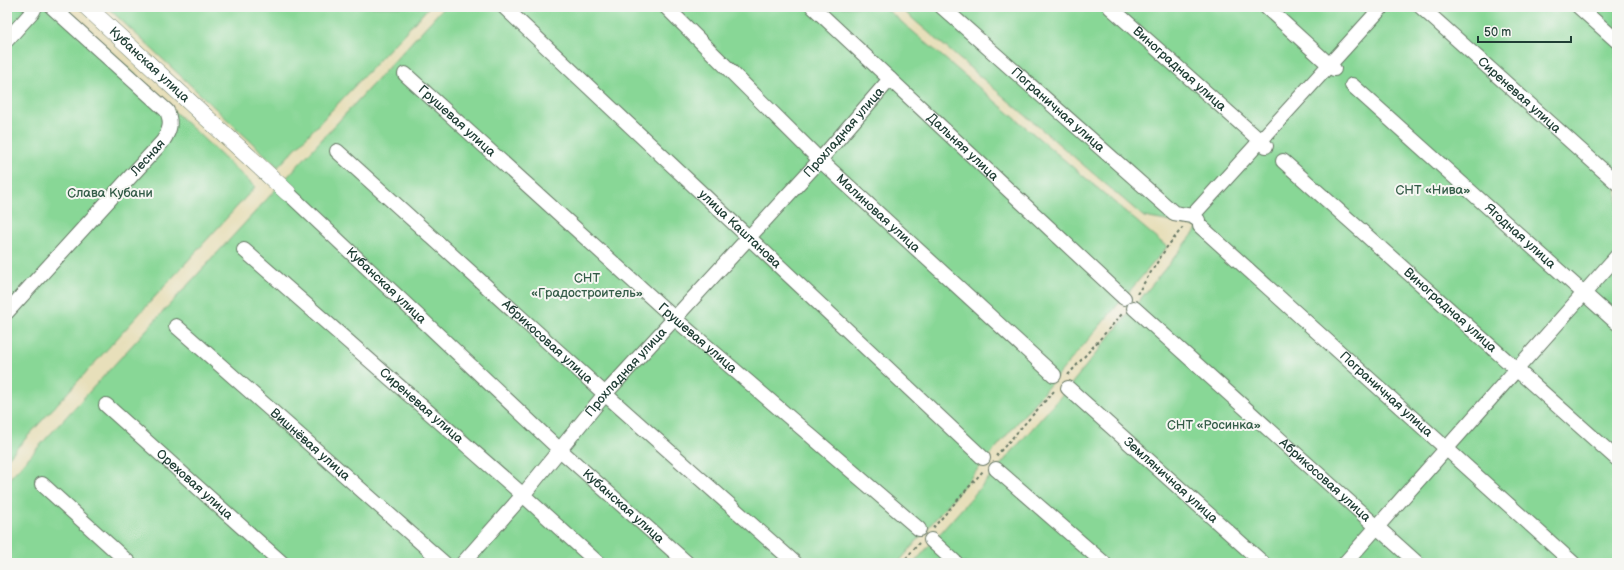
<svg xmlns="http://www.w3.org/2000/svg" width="1624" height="570" viewBox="0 0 1624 570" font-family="'Balsamiq Sans',sans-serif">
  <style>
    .green { fill: #88d796; stroke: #548a65 }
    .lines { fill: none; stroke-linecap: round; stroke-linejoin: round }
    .minor-casing { stroke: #657663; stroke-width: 16 }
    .tertiary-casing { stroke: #657663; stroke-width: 18 }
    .path { stroke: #657663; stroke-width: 2; stroke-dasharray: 3 3; stroke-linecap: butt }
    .minor { stroke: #fff; stroke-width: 14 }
    .tertiary { stroke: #fff; stroke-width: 17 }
    .labels { text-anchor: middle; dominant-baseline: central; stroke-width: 4; stroke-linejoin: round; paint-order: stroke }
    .street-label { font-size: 13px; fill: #1f3d34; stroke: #f6f6f2 }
    .park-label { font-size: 13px; fill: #345c48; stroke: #f6f6f2 }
  </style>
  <rect width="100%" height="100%" fill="#f6f6f2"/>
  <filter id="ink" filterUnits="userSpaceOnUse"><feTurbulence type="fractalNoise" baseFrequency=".025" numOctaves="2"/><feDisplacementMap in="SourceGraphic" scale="8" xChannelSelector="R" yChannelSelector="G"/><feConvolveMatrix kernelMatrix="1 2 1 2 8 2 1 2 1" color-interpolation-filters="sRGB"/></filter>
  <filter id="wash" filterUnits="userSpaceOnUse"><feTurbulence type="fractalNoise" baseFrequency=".012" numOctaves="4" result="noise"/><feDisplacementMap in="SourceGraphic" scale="16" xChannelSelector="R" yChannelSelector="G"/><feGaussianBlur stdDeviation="0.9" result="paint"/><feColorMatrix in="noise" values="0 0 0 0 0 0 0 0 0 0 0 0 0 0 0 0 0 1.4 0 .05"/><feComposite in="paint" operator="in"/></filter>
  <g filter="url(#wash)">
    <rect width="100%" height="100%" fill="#e7dfba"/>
    <path class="green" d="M7 7H63L255 187 7 459Z
      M107 7H429L278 167Z
      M444 7H884L1167 247 898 563H7V481Z
      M899 7H1617V563H914L1068 388 1199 227 1144 217Z"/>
  </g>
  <g filter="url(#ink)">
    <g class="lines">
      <defs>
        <g id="minor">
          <path id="s1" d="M504 7 983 458"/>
          <path id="s2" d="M666 7 820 160 1054 375"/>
          <path id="s3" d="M813 7 1124 298"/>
          <path id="s4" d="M942 7 1174 213 1192 216 1198 220"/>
          <path id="s5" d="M1110 7 1266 146"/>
          <path d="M1266 7 1334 69"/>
          <path id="s6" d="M1421 7 1617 183"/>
          <path d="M1579 7 1617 41"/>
          <path d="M7 40 33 11 35 7"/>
          <path id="s7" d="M405 74 674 318 919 529"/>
          <path id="s8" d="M1352 85 1617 323"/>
          <path id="s9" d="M337 151 605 394 795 563"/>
          <path id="s10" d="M1283 161 1617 459"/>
          <path id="s11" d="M288 193 559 449 687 563"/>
          <path d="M1192 216 1382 7"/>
          <path id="s12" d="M1200 226 1573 563"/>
          <path id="s13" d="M244 250 523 495 598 563"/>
          <path id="s14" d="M1134 308 1417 563"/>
          <path id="s15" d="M7 312 163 141C170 130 172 123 167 111L52 7"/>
          <path id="s16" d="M176 326 444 563"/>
          <path id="s17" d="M1068 388 1263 563"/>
          <path id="s18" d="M106 405 282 563"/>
          <path d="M996 469 1104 563"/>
          <path d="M42 484 129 563"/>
          <path d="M931 540 956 563"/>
          <path id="s19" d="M463 563 523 495 605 394 820 160 890 79"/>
          <path d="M1345 563 1617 256"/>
        </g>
        <g id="tertiary">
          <path id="s20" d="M87 7 288 193"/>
        </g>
      </defs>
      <use href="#minor" class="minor-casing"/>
      <use href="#tertiary" class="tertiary-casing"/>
      <path class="path" d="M1137 294 1167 247 1183 227
        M1068 375 1122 314
        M996 456 1055 390
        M933 528 983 471
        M902 563 919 543"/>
      <use href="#minor" class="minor"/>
      <use href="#tertiary" class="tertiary"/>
    </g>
  </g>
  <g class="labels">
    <g class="street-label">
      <text stroke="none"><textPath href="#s20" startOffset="85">Кубанская улица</textPath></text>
      <text stroke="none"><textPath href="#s5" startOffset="93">Виноградная улица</textPath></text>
      <text stroke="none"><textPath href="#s6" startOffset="132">Сиреневая улица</textPath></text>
      <text stroke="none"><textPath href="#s4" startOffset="155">Пограничная улица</textPath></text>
      <text stroke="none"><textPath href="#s7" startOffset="70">Грушевая улица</textPath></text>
      <text stroke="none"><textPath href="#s19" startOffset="575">Прохладная улица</textPath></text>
      <text stroke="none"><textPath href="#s3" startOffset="205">Дальняя улица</textPath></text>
      <text stroke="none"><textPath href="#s15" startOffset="209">Лесная</textPath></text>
      <text stroke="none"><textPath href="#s2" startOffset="296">Малиновая улица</textPath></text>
      <text stroke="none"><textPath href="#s1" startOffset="324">улица Каштанова</textPath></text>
      <text stroke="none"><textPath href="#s8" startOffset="226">Ягодная улица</textPath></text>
      <text stroke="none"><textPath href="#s11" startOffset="135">Кубанская улица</textPath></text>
      <text stroke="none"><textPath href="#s10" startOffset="224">Виноградная улица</textPath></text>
      <text stroke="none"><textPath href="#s7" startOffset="394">Грушевая улица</textPath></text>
      <text stroke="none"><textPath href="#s9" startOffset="284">Абрикосовая улица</textPath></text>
      <text stroke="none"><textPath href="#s19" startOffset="251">Прохладная улица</textPath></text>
      <text stroke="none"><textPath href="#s12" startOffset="251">Пограничная улица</textPath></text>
      <text stroke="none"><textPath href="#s13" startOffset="236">Сиреневая улица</textPath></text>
      <text stroke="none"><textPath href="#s16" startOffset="179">Вишнёвая улица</textPath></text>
      <text stroke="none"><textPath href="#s17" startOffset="138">Земляничная улица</textPath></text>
      <text stroke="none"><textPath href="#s14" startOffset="257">Абрикосовая улица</textPath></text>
      <text stroke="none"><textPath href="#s18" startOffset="119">Ореховая улица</textPath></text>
      <text stroke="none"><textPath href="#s11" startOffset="459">Кубанская улица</textPath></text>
    </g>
    <g class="park-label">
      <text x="1433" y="190">СНТ «Нива»</text>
      <text x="110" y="193">Слава Кубани</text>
      <text x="587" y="278">СНТ<tspan x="587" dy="15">«Градостроитель»</tspan></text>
      <text x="1214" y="425">СНТ «Росинка»</text>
    </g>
  </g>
  <rect width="1624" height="570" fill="none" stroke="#f6f6f2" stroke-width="24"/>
  <path d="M1478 36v6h93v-6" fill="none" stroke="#1f3d34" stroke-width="2"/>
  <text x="1484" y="36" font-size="12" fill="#1f3d34" stroke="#f6f6f2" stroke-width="3" paint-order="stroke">50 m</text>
</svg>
